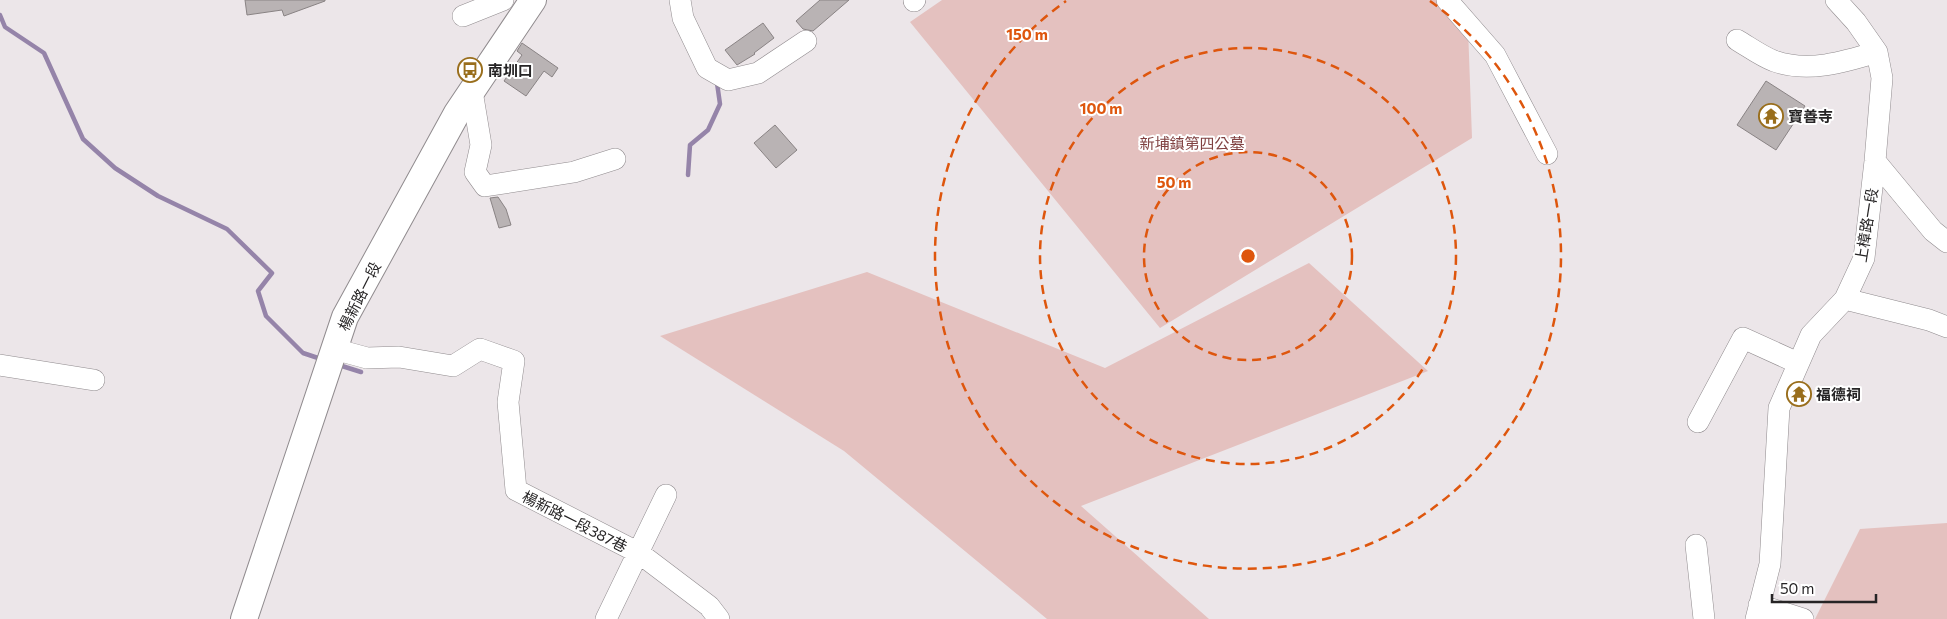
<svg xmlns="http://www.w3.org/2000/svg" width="1947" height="619" viewBox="0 0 1947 619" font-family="Commissioner,'Noto Sans TC',sans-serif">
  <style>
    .green { fill: #e4c1bf }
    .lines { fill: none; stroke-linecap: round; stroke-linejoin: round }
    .stream { stroke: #9584a9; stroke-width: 4.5 }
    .building { fill: #b9b3b4; stroke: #898384 }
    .minor-casing { stroke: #908b8e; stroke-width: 22 }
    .major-casing { stroke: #908b8e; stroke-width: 28 }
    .minor { stroke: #fff; stroke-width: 21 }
    .major { stroke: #fff; stroke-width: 26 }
    .ring { fill: none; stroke: #de560d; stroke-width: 2.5; stroke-dasharray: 9 6 }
    .labels { text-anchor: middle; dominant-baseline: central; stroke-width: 4; stroke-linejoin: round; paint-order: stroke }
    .poi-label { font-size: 15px; font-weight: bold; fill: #262425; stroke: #fff; text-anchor: start }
    .park-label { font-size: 15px; fill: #804141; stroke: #fff }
    .street-label { font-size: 15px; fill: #262425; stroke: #fff }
    .centre { fill: #de560d; stroke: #fff; stroke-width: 2.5 }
    .ring-label { font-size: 15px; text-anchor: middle; font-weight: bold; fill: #de560d; stroke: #fff; stroke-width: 4; stroke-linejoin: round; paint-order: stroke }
  </style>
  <rect width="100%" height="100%" fill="#ece6e9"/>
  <path class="green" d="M942 0H1438L1468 28 1472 138 1160 328 910 22Z
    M1309 263 1428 371 1081 506 1209 619H1047L844 451 660 336 867 272 1105 368Z
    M1947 523V619H1815L1860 529Z"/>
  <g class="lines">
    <path class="stream" d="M0 15 5 27 44 53 83 139 115 168 158 196 227 229 272 273 258 291 266 316 303 353 318 358
      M688 175 690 145 708 130 720 104 717 83
      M342 366 361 372"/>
  </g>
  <path class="building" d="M245 0H325V1L284 16 282 10 247 15Z
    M820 0H849L813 31 803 29 796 21Z
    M763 23 774 38 754 53 755 54 737 65 725 50Z
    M522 43 558 68 552 77 544 71 526 96 504 81 522 55 517 51Z
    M1766 81 1805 106 1776 150 1737 125Z
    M775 125 797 150 776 168 754 143Z
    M498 197 506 209 511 225 499 228 490 198Z"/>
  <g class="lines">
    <defs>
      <path id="minor" d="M680 0 683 18 707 68 728 80 758 73 806 41
        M1447 0 1495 55 1547 154
        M914 1 915 0
        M463 16 503 0
        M1737 40C1749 47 1761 56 1774 61 1808 73 1844 62 1877 52
        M472 91 481 145 475 172 485 186 574 172 615 159
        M1875 161 1933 231 1947 242
        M1845 299 1929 320 1947 327
        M334 349 367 358 399 357 453 366 480 349 514 361 508 402 516 490 639 553 709 606 719 619
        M0 365 94 380
        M1698 422 1743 338 1798 363
        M1696 545 1704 619
        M1759 605 1803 619
        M606 619 666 495
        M1756 619 1770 564 1779 408 1811 335 1845 299 1864 258 1875 161 1882 78 1877 52 1856 22 1836 0"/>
      <path id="major" d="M244 619 345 317 457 113 533 0"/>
    </defs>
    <use href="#minor" class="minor-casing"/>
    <use href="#major" class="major-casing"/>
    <use href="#minor" class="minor"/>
    <use href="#major" class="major"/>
  </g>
  <g class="ring">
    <circle cx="1248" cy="256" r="104"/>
    <circle cx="1248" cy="256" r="208"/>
    <path d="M1430 1A313 313 0 1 1 1066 1"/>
  </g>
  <defs>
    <symbol id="bus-ring" viewBox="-11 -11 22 22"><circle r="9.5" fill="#fff" stroke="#996e1c" stroke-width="1.5"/><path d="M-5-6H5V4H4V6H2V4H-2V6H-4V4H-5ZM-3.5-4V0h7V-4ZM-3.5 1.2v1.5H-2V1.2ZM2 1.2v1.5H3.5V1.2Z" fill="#996e1c"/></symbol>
    <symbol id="temple-ring" viewBox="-11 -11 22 22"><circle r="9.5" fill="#fff" stroke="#996e1c" stroke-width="1.5"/><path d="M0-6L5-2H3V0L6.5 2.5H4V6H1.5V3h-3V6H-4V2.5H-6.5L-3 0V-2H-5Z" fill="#996e1c"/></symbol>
  </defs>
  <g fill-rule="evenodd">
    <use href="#bus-ring" x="456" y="56" width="28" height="28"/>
    <use href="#temple-ring" x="1757" y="102" width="28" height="28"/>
    <use href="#temple-ring" x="1785" y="380" width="28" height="28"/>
  </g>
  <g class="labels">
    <g class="poi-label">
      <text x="488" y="70">南圳口</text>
      <text x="1788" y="116">寶善寺</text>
      <text x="1816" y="394">福德祠</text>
    </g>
    <g class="park-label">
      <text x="1192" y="143">新埔鎮第四公墓</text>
    </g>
    <g class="street-label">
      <text transform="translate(1866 225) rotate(-81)">上樟路一段</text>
      <text transform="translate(359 296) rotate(-63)">楊新路一段</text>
      <text transform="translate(575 521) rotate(27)">楊新路一段387巷</text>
    </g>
  </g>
  <circle cx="1248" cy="256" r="8" class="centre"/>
  <g class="ring-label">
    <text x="1027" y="40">150 m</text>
    <text x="1101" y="114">100 m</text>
    <text x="1174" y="188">50 m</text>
  </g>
  <path d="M1772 594v8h104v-8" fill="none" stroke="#262425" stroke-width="2.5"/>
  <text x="1780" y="594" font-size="15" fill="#262425" stroke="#ffffff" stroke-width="4" paint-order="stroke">50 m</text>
</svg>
